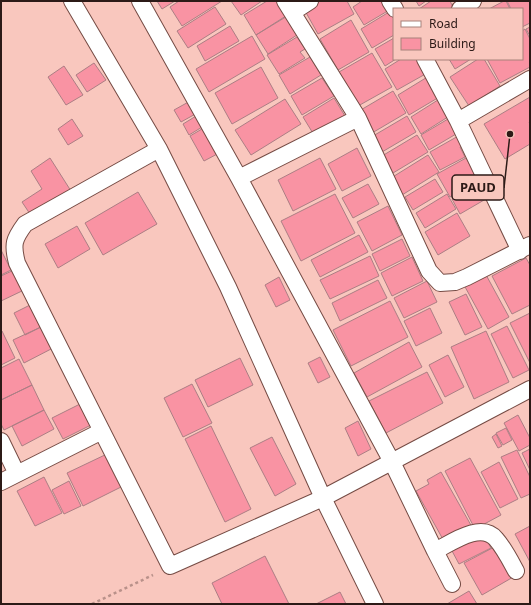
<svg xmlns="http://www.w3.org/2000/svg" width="531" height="605" viewBox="0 0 531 605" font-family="'Noto Sans',sans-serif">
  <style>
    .building { fill: #f993a3; stroke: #ac7e84 }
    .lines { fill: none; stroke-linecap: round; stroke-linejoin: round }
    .minor-casing { stroke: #754b44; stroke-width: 18 }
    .path { stroke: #b9918a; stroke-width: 2.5; stroke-dasharray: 3 3; stroke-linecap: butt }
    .minor { stroke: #fff; stroke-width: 16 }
    .leader { fill: none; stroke: #2c1a17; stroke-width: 1.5 }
    .callout-dot { fill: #2c1a17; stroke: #f9c7be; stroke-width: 1.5 }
    .callout { fill: #f9c7be; stroke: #2c1a17; stroke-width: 1.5 }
    .callout-label { font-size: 13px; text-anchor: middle; font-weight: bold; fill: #2c1a17 }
  </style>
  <rect width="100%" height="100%" fill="#f9c7be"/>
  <path class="building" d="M157 1H175L162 9Z
    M179 1H222L182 26 170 7Z
    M231 1H262L241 15Z
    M267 1H280L289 14 256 35 244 15Z
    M319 1H347L354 14 318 34 304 9Z
    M362 1H387L391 9 364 25 353 7Z
    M416 1H426L419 6Z
    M431 1H450L453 7 449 9H419Z
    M504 1H506L510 9H489Z
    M507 1H530V23L522 27V9H511Z
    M215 7 226 24 188 48 177 31Z
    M394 9V35L372 48 361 29Z
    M289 15 300 33 268 54 256 35Z
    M351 20 369 52 338 70 320 39Z
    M230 26 239 41 205 61 197 46Z
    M530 27V36L526 29Z
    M525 29 530 39V67L500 83 487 59H522V31Z
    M252 36 265 59 209 92 196 69Z
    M297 37 305 49 300 52 305 58 279 74 267 55Z
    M394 38V59H396L385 66 375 49Z
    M372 53 392 87 358 106 339 72Z
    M310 57 321 75 290 94 279 75Z
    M401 59H422L429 72 397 90 385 69Z
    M449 59H471L455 69Z
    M478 59H484L500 86 469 106 450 77Z
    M94 63 106 80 87 92 76 75Z
    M64 66 83 95 66 105 48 77Z
    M261 67 278 98 232 124 215 93Z
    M429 76 441 96 409 115 398 95Z
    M322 78 334 96 302 115 291 96Z
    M393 91 406 113 372 133 359 111Z
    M530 97V121L529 122 530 124V144L505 159 484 124Z
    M334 98 345 116 314 135 303 117Z
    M441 98 451 115 421 134 411 117Z
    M285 99 301 124 251 155 235 130Z
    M192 100 199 112 181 122 174 110Z
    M201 113 207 124 189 135 183 124Z
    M407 116 416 132 382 152 373 136Z
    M72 119 83 136 68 145 58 129Z
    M448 119 456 134 429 150 421 135Z
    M207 126 221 152 204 161 190 136Z
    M417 135 428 152 393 173 382 156Z
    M460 135 465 144 460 147 465 157 440 170 430 152Z
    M357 148 371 176 342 191 328 164Z
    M428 155 439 172 402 195 391 178Z
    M50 158 71 191 32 217 22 202 42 189 31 171Z
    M320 158 336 189 293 211 278 180Z
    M466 158 479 181 450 197 437 174Z
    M435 179 443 192 413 210 405 197Z
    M483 182 491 196 460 214 452 199Z
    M368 184 379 204 353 218 342 198Z
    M138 192 157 224 103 255 85 223Z
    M335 194 355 233 301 261 281 221Z
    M447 194 456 209 425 228 416 213Z
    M388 206 402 235 372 251 357 222Z
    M457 213 470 236 438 255 425 232Z
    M77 226 90 249 58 268 45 244Z
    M359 235 368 252 320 277 311 260Z
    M402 239 410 256 380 271 372 254Z
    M1 250 11 270 1 275Z
    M370 256 379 276 330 299 320 280Z
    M412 257 423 281 392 296 381 273Z
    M526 258 530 265V305L512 314 492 276Z
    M14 270 24 290 1 301V276Z
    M485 273 509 317 488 329 464 285Z
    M279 277 290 300 276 307 265 285Z
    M378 280 387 298 340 321 332 303Z
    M427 281 437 302 404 318 394 298Z
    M466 294 482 327 465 335 449 302Z
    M390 301 408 337 351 366 333 330Z
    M32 304 43 326 25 335 14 313Z
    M430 308 442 333 416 346 404 321Z
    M530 313V363L510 323Z
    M43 326 53 348 24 363 13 340Z
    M507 326 529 370 513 378 491 334Z
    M2 331 15 358 1 365V332Z
    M486 331 509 382 474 399 451 347Z
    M409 342 422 367 367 397 354 373Z
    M448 355 464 387 445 397 429 365Z
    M320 357 330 377 318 383 308 363Z
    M240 358 253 385 208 407 195 380Z
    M19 359 32 385 1 400V368Z
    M427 372 443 403 386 433 369 401Z
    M192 384 212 423 183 437 164 398Z
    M32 385 44 410 4 430 1 424V400Z
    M82 403 93 424 63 439 52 418Z
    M44 410 54 429 22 446 12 426Z
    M518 415 530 438V445L519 451 504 423Z
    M358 421 371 449 358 456 345 428Z
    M211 426 251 509 225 522 185 439Z
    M506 428 512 440 503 445 496 433Z
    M496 434 502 446 498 448 492 437Z
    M272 437 296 484 275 496 250 448Z
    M530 449V470L522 453Z
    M517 450 530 477V494L521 498 501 457Z
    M109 453 125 485 83 506 67 473Z
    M470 458 501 515 475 529 445 471Z
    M499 462 518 499 500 508 481 472Z
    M441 472 472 527 445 543 416 491 429 484 427 480Z
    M44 477 62 513 35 526 17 491Z
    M69 481 81 506 64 514 52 490Z
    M530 526V562L515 534Z
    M483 532 491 548 459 564 451 549Z
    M498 545 515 576 482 595 464 563Z
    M265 556 289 604H222L212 583Z
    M469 591 477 604H447Z
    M340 592 346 604H316Z"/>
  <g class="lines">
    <defs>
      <path id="minor" d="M72 1 159 149 228 287 323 498 375 604
        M140 1 239 178 392 462 435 551 452 584
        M285 1 358 118 429 271 440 283 455 282 467 277 530 245
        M390 1 395 9
        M460 9 473 1
        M293 12 310 1
        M425 59 458 121 520 251
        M458 121 530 79
        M159 149 25 224C14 239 12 244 17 263L170 566 323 498 530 389
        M239 178 358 118
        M1 441 17 474
        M1 482 102 431
        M435 551C451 543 481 521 496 539 504 548 510 560 516 571"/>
    </defs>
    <use href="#minor" class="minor-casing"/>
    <path class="path" d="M92 604 153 575"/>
    <use href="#minor" class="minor"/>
  </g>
  <path class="leader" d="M510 134L504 188"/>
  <circle class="callout-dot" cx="510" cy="134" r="4"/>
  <rect class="callout" x="452" y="175" width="52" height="25" rx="4"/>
  <g class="callout-label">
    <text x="478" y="192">PAUD</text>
  </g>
  <rect width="531" height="605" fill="none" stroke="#2c1a17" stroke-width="4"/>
  <rect x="393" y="8" width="130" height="52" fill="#f9c7be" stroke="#a7827b"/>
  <rect x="401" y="21" width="20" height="6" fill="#ffffff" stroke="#a7827b"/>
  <text x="429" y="28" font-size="12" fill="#2c1a17">Road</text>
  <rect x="401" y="38" width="20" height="12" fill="#f993a3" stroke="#a7827b"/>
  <text x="429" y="48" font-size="12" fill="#2c1a17">Building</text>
</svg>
